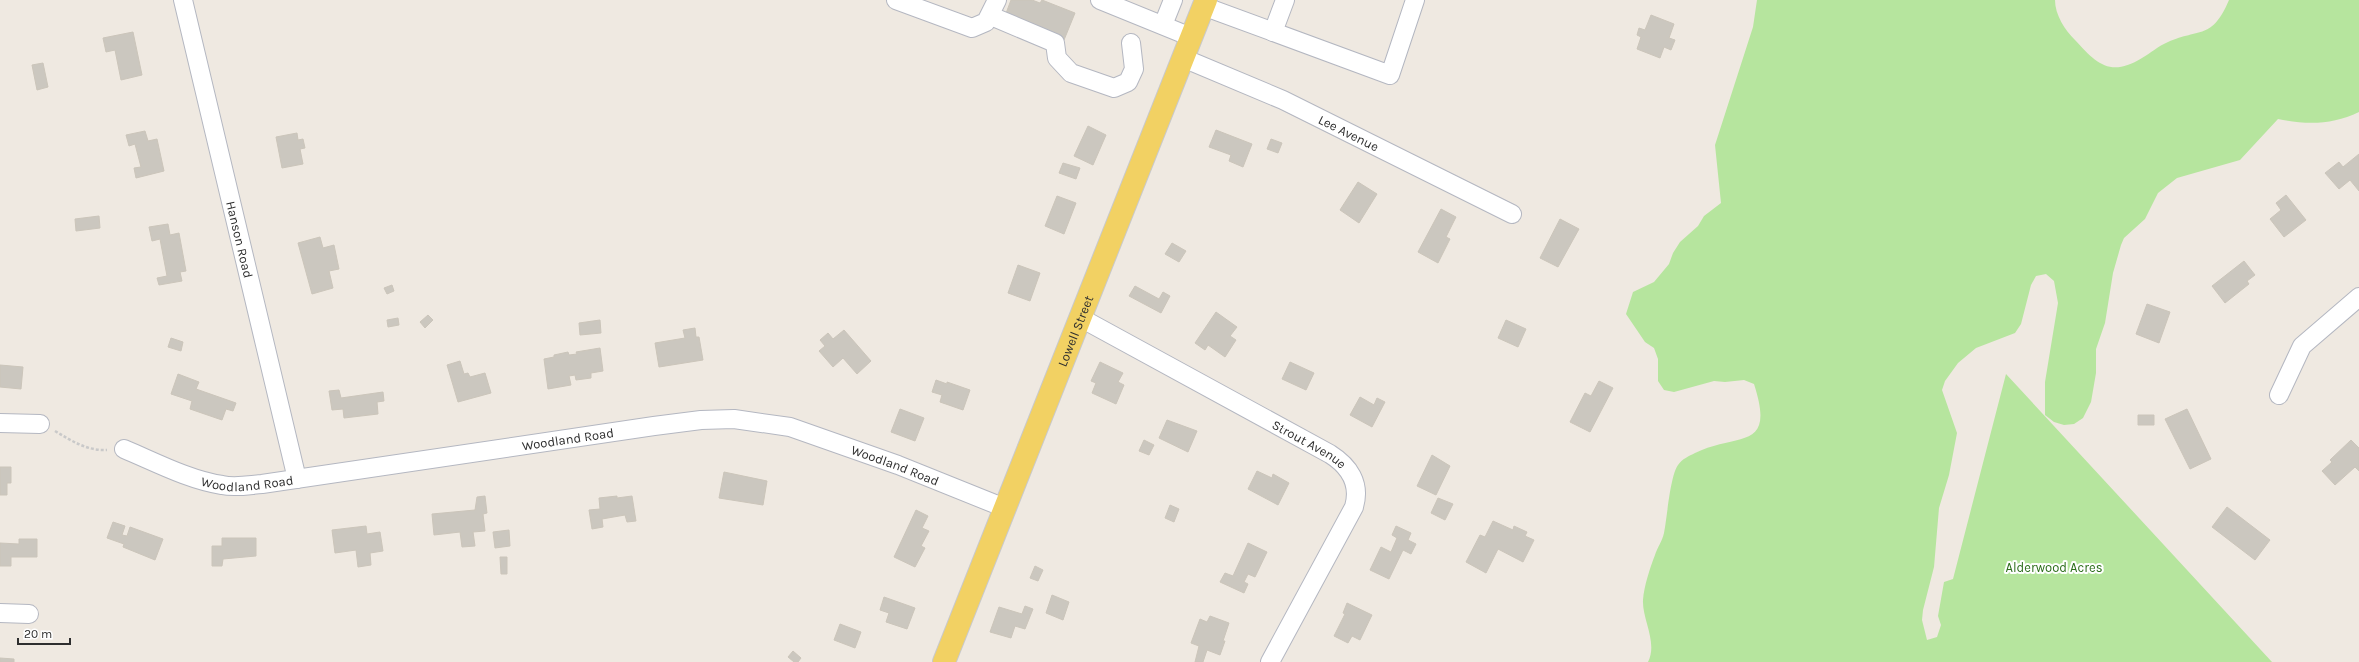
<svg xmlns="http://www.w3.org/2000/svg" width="2359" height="662" viewBox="0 0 2359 662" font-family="Karla,sans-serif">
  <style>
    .green { fill: #b6e59e }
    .building { fill: #cbc7bf; stroke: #cbc5ba }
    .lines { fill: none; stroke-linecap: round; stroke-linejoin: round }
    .minor-casing { stroke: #b4b7c1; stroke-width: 20 }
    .major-casing { stroke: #c9c9c9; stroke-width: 24 }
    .path { stroke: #c9c9c9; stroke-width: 2.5; stroke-dasharray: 3 2; stroke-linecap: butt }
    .minor { stroke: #fff; stroke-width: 18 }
    .major { stroke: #f2d163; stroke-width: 22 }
    .labels { text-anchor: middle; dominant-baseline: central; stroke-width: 4; stroke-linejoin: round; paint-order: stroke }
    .street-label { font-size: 13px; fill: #2e2e2e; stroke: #fff }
    .park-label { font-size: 13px; fill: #2c6e1b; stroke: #fff }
  </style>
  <rect width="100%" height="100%" fill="#efe9e1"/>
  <path class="green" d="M1757 0H2055C2055 15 2065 30 2075 40 2096 63 2110 78 2142 58 2151 53 2158 46 2168 42 2200 28 2212 40 2229 0H2359V112C2332 125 2307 125 2278 119L2240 160 2177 178 2158 193 2145 219 2124 238 2121 245 2113 273 2105 323 2096 349V373L2091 402 2083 418 2074 424 2064 425 2054 422 2045 415V382L2058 303 2054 281 2046 274 2036 276 2031 285 2021 324 2015 333 1976 348 1958 363 1945 381 1942 390 1957 433 1949 475 1939 508 1934 567 1923 610 1922 620 1927 640 1937 637 1941 625 1938 616 1944 582 1953 579 2006 374 2272 662H1648C1658 643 1642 619 1643 600 1644 586 1650 568 1655 555 1657 548 1662 542 1664 533 1667 519 1670 476 1678 465 1682 459 1689 456 1695 453 1738 432 1776 452 1754 384L1744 380 1725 382 1714 381 1674 392 1664 390 1658 381V359L1654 348 1645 342 1626 314 1633 292 1654 282 1669 264 1673 253 1680 242 1698 226 1704 216 1721 203 1715 145 1753 27Z"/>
  <path class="building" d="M1011 0H1032L1040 3 1042 0 1075 13 1064 40 1005 16Z
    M1651 15 1674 24 1669 38 1675 40 1671 50 1664 47 1660 58 1637 49 1641 37 1637 35 1639 28 1645 30Z
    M133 32 142 75 121 80 115 50 106 52 103 38Z
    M43 63 48 87 37 90 32 65Z
    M1088 126 1106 135 1093 165 1074 156Z
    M1216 130 1252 144 1243 167 1229 161 1231 155 1209 147Z
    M145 131 148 141 157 139 164 171 136 178 134 168 141 167 135 144 129 146 126 135Z
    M297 133 298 140 303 139 305 148 300 149 303 164 282 168 276 137Z
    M1271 139 1282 143 1278 153 1267 149Z
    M2359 154V191L2350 180 2339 189 2325 173 2339 162 2343 167Z
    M1063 163 1080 168 1076 179 1059 173Z
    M1358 182 1377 194 1359 223 1340 210Z
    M2286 195 2306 220 2284 237 2270 219 2281 210 2276 203Z
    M1057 196 1076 203 1064 234 1045 226Z
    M1441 209 1456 217 1446 237 1450 239 1438 263 1418 252Z
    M99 216 100 228 76 231 75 219Z
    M1560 219 1579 229 1558 267 1540 258Z
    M168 224 170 235 179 233 186 271 180 272 182 281 159 285 157 278 167 276 160 239 152 241 149 227Z
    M320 237 323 248 334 245 339 269 329 271 333 288 312 294 298 243Z
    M1172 243 1186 251 1179 262 1165 254Z
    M2244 261 2255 275 2247 281 2249 284 2225 303 2212 286Z
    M1018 265 1040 273 1030 301 1008 293Z
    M392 285 394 291 387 294 384 288Z
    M1135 286 1159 299 1163 292 1170 296 1161 313 1129 296Z
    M2147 304 2170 312 2159 343 2136 334Z
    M1216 312 1237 327 1230 336 1236 340 1225 357 1208 345 1205 350 1195 343Z
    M428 315 433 320 425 328 420 322Z
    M398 318 399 325 388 327 387 320Z
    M600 320 601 333 580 335 579 323Z
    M1506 320 1526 329 1518 347 1498 338Z
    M695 328 696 337H699L703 360 659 367 655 343 685 338 683 330Z
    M844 330 871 361 857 374 843 358 833 367 819 351 825 346 820 340 828 333 833 339Z
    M171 338 183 342 181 351 168 347Z
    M600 348 603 371 591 373V378L576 380 575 375 569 376 571 385 548 389 544 359 554 357V355L568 352 569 355 577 354 576 352Z
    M460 361 464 374 468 373 470 377 485 373 491 393 458 402 447 365Z
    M1100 362 1123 373 1118 382 1124 385 1116 404 1092 393 1096 383 1091 381Z
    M1290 362 1314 373 1306 390 1282 379Z
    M0 365 23 367 21 389 0 387Z
    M178 374 199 382 196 389 236 403 233 411 226 409 222 420 190 409 192 401 171 394Z
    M936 380 947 384V382L970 390 963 410 940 402 942 395 932 392Z
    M1599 381 1613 388 1590 432 1570 422 1585 393 1591 396Z
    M339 390 341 398 383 392 384 401 377 402 378 414 344 418 343 409 332 410 329 391Z
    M1360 397 1374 405 1377 398 1385 402 1372 427 1350 415Z
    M900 409 924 418 915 441 891 432Z
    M2187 409 2211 459 2190 469 2165 419Z
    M2138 415H2154V425H2138Z
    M1167 420 1197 431 1188 452 1159 438Z
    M1144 440 1154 445 1149 455 1139 451Z
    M2351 440 2359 448V471L2355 467 2335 485 2322 471 2332 462 2330 460Z
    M1432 455 1450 466 1436 495 1417 486Z
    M0 467H11V483H7V495H0Z
    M1257 471 1272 478 1273 474 1289 483 1278 505 1248 489Z
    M724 472 767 481 763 505 719 498Z
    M485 496 487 513 483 514 485 531 473 532 475 546 462 547 460 532 434 535 432 514 475 510 477 497Z
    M617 496V498L632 496 636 521 627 522 625 515 602 519 603 527 592 529 589 510 600 509 599 498Z
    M1438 498 1453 504 1445 520 1431 513Z
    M1170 505 1179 509 1174 522 1165 518Z
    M2227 507 2270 540 2255 560 2212 527Z
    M916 510 928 516 922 528 929 531 921 546 925 548 915 567 894 557Z
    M1493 521 1513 530 1514 526 1527 532 1525 536 1534 540 1523 562 1498 549 1486 573 1466 562 1480 535 1485 537Z
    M113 522 125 526 122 535 127 536 130 527 163 539 155 560 123 547 124 544 107 538Z
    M366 526 367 534 380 532 383 551 370 553 371 565 358 567 356 550 335 553 332 530Z
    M1396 526 1411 533 1408 540 1416 544 1411 554 1403 550 1389 579 1370 570 1381 547 1391 552 1397 538 1392 535Z
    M509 530 510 546 495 548 493 532Z
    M222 538H256V556L223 559 222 566H212V546H222Z
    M19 539H37V557H11V566H0V543L19 544Z
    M1248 543 1267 552 1255 577 1248 574 1244 582 1248 584 1244 593 1220 582 1225 573 1233 576Z
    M500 557H507V574H501Z
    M1035 566 1043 570 1038 581 1030 578Z
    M1052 595 1069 602 1063 620 1046 613Z
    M884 597 915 608 907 629 886 622 889 613 880 610Z
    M1347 603 1372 615 1360 640 1352 636 1348 643 1334 636 1345 614 1343 613Z
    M1025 606 1033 609 1025 629 1015 626 1011 638 990 632 999 607 1022 614Z
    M1210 616 1229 623 1223 641H1225L1220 655 1207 650 1203 662H1195L1199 646 1191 643 1200 619 1207 622Z
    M840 624 861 632 855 648 834 640Z
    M793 651 801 658 798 662H794L788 657Z
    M0 658 14 659V662H0Z"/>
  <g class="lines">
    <defs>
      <g id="minor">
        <path id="s1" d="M183 0 297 479"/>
        <path d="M896 0 972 28 986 22 997 0"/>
        <path d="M1100 0 1191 37"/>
        <path d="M1203 6 1390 75 1415 0"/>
        <path d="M991 16 1055 43 1057 58 1071 73 1114 88 1128 82 1134 69 1131 43"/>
        <path d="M1163 25 1173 0"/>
        <path d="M1273 32 1285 0"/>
        <path id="s2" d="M1183 58 1283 100 1512 214"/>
        <path id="s3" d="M1079 317 1330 454C1349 466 1361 483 1354 507L1270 662"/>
        <path d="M2279 395 2302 346 2359 297"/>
        <path d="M0 423 40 424"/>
        <path id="s4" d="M124 449C155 462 189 480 222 485 235 488 249 485 262 484L654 426 701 420 734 419 790 427 898 465 1005 508"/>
        <path d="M0 613 29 614"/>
      </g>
      <g id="major">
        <path id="s5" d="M944 662 1206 0"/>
      </g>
    </defs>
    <use href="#minor" class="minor-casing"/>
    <use href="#major" class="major-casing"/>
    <path class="path" d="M55 431C72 441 87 451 107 450"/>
    <use href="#minor" class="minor"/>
    <use href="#major" class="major"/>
  </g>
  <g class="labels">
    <g class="street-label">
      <text stroke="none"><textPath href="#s2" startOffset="182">Lee Avenue</textPath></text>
      <text stroke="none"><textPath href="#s1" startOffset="246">Hanson Road</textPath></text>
      <text stroke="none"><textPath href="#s5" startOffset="356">Lowell Street</textPath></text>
      <text stroke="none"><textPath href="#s4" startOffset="454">Woodland Road</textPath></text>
      <text stroke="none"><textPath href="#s3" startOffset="263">Strout Avenue</textPath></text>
      <text stroke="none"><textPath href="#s4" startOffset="790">Woodland Road</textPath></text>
      <text stroke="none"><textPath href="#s4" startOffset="130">Woodland Road</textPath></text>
    </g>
    <g class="park-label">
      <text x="2054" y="567">Alderwood Acres</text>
    </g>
  </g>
  <path d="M18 638v6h52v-6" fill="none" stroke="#2e2e2e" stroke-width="2"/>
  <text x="24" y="638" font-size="12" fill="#2e2e2e" stroke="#ffffff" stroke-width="3" paint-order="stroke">20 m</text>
</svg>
